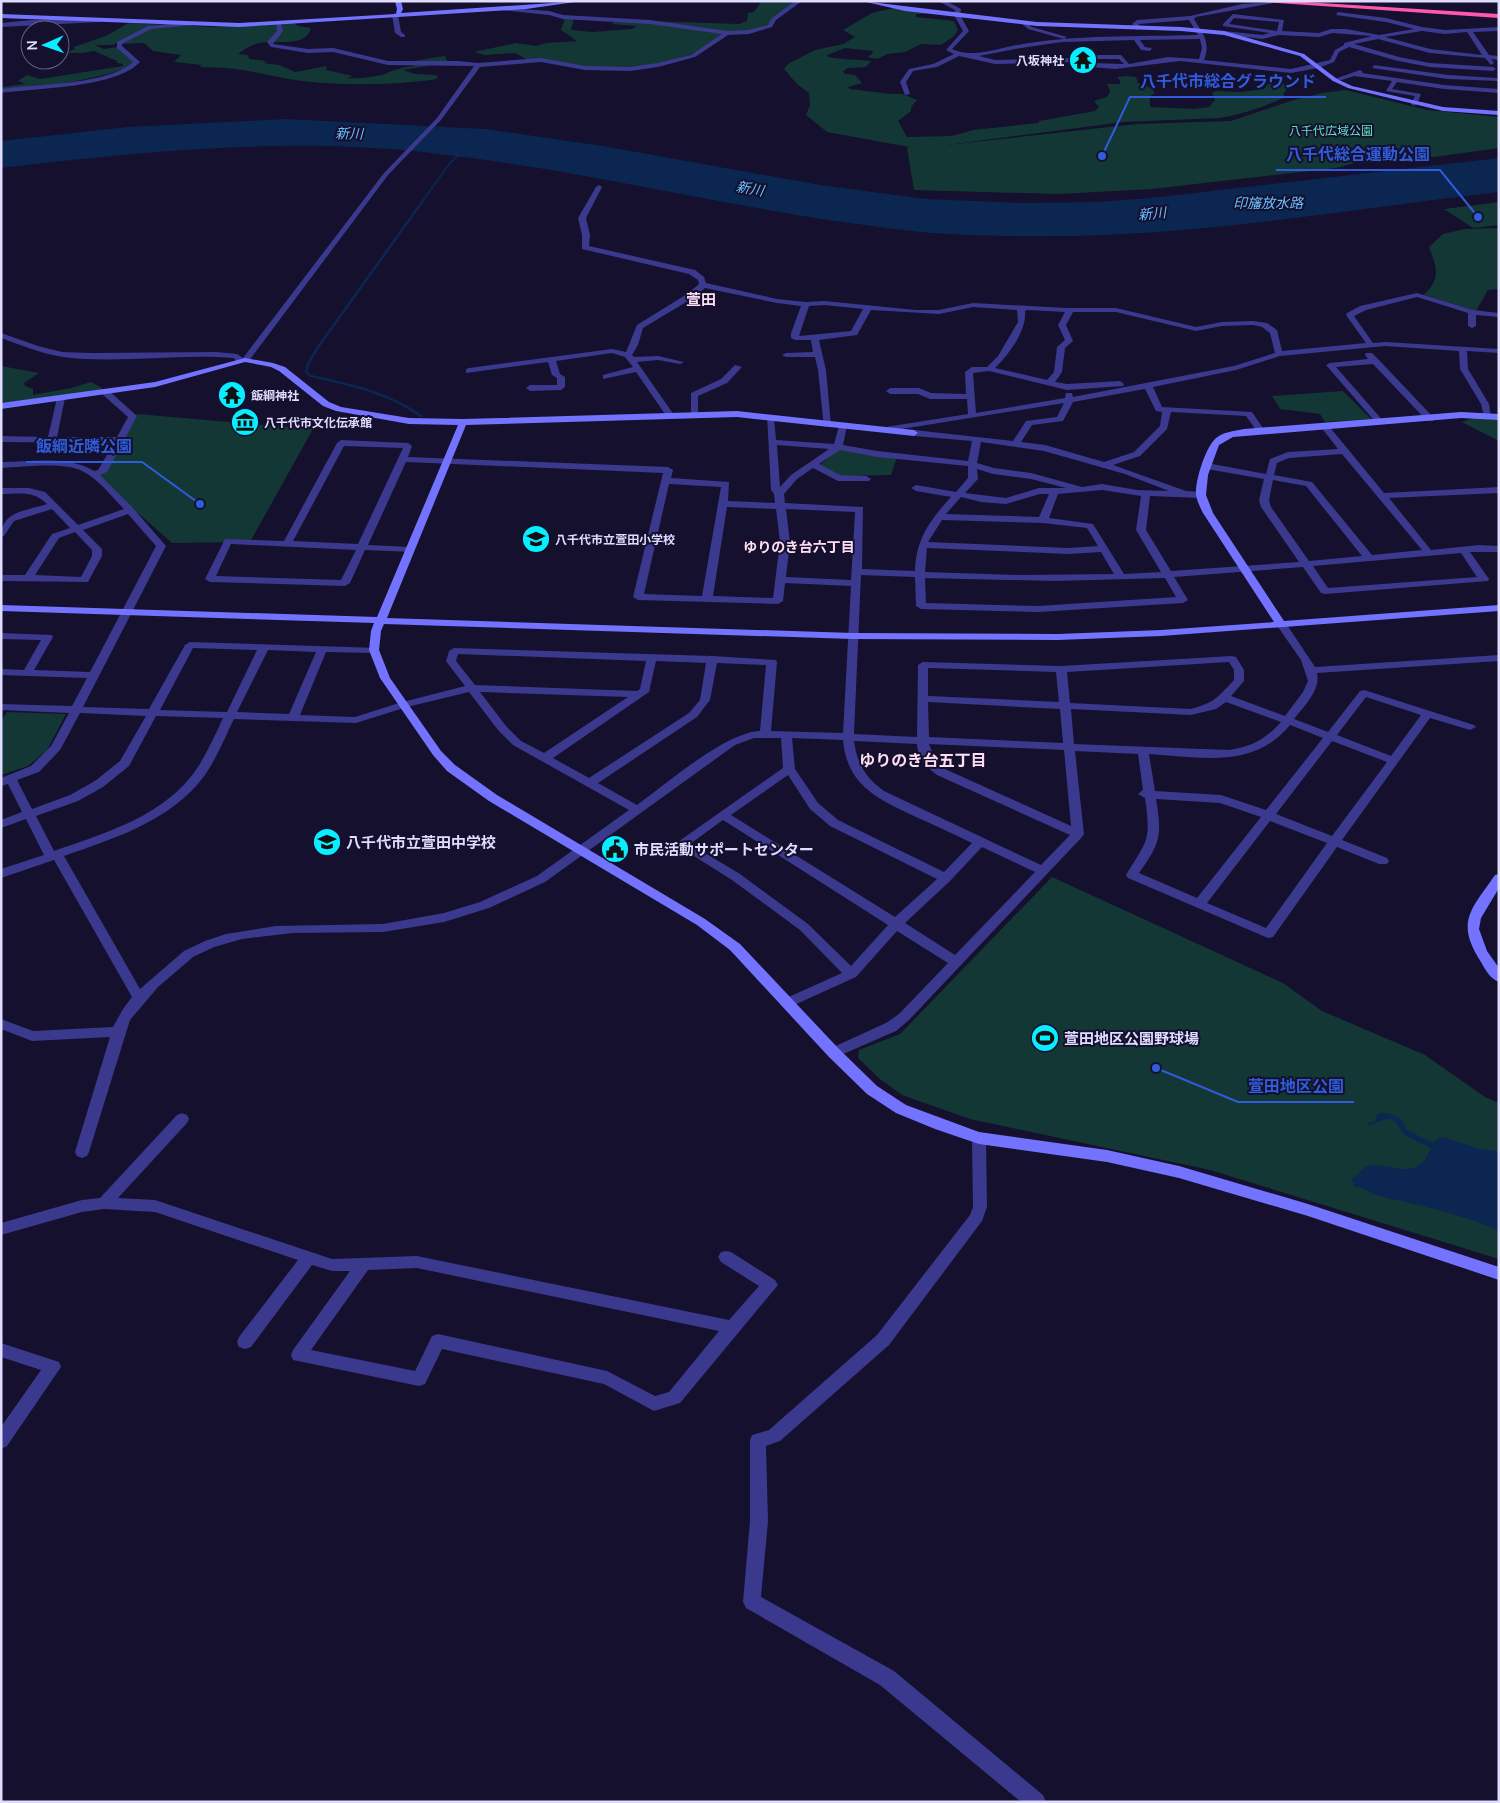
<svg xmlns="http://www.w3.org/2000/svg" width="1500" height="1803" viewBox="0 0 1500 1803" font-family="Manrope,'Noto Sans JP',sans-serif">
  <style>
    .green { fill: #133735 }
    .water { fill: #0a2651 }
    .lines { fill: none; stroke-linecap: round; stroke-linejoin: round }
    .stream-far1 { stroke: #0a2651; stroke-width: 2 }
    .stream { stroke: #0a2651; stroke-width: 2.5 }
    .street { fill: #3a398d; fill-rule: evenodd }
    .secondary { fill: #7373ff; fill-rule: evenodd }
    .highway { fill: #ff57ac; fill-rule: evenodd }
    .labels { text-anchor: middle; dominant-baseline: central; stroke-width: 4; stroke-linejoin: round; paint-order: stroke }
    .far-poi-label { font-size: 12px; font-weight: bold; fill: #dfdcff; stroke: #14102d; text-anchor: start }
    .far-park-label { font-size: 12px; fill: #60e6c1; stroke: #14102d }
    .far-water-label { font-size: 14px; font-style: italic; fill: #6abeff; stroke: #14102d }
    .far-neighbourhood-label { font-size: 14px; font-weight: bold; fill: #ffdef4; stroke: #14102d }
    .far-quarter-label { font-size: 15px; font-weight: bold; fill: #ffdef4; stroke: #14102d }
    .poi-label { font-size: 15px; font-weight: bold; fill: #dfdcff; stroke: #14102d; text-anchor: start }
    .neighbourhood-label { font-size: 16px; font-weight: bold; fill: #ffdef4; stroke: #14102d }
    .leader { fill: none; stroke: #305cdc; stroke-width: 2 }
    .callout-dot { fill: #305cdc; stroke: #14102d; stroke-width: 2 }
    .callout-label { font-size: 16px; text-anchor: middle; font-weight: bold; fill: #305cdc; stroke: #14102d; stroke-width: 4; stroke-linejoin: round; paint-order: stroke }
  </style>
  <rect width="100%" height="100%" fill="#14102d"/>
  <path class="green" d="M762 1H797L769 25 749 31 719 33 722 35 699 51 685 57 639 68H598L528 60 515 53 485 55 474 52 516 43 536 46 546 43 577 41 561 30 565 18H574L571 30 593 32 632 29 637 26 612 24 615 20 739 24 747 21 748 13 754 12Z
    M894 8 927 14H916V17L954 21 958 30 954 36 941 45 921 44 905 52 887 54 878 59 867 57 872 54 873 51 845 48 827 55 828 57C843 60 856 59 871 61L866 67 848 68 843 71 845 74 855 75 862 83 848 87 850 89 891 94H903L917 100 911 107V111L898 121 907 137 952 136 973 130 1038 123 1039 121 1095 111 1099 107 1094 101 1107 97 1110 91 1107 84H1120V81L1117 77 1128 76 1136 77 1138 83 1154 89V94L1150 96V107L1195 109 1209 107 1215 100 1212 93 1216 91 1240 92 1264 89 1268 84H1285L1289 87 1283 94 1285 97C1265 107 1241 114 1220 118L1123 122 947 145 1137 124 1231 121 1294 100 1322 93 1346 90 1427 110 1499 117V148L1434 157 1362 161 1336 168 1152 189 1058 194 914 190 907 148 909 147 827 132 806 115 810 105 809 93 797 84 784 69 788 64 815 50 843 44 855 37 843 30 872 13Z
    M128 23 214 27 294 23 298 26 311 28C305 49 275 39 259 43 252 45 243 50 238 54L248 55 249 59 267 61 264 63 279 65 295 72 327 66 326 70 353 76 347 78C356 79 379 77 387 73 397 69 403 67 414 66V61C425 59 435 57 445 56L447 61 444 63 403 70 415 74 436 75 438 78 432 80C388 85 346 86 302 81 280 78 257 72 235 69 223 67 212 68 200 67L202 65 174 62 181 55 153 51 144 43 121 44 130 38H125L113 45H95L104 49 117 47 133 60 132 66C90 82 46 86 1 90V87L25 84 18 81 27 75 40 79 123 66V64L117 63V61L94 51 82 53H66L75 49 74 47 108 35Z
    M1499 202V225L1473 228 1444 209Z
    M1499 228V289L1488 290 1476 311 1424 295C1441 278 1437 268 1429 247L1443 234 1465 229Z
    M1 366 39 373 24 383 25 386 33 389V395L71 388 91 382 102 388V390L1 403Z
    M1343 391 1371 419 1325 422 1320 414 1280 409 1272 396Z
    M137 414 313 429 250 542 172 543 94 474 102 472Z
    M1477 417 1499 419V441L1462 422Z
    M839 449 897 457 891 475 841 476 820 465Z
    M7 712 66 714 47 750 28 766 1 775V721Z
    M1052 877 1283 983 1322 1011 1425 1055 1485 1097 1499 1103V1259L1210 1170 970 1119 902 1095 880 1079 858 1058 859 1050 900 1034Z"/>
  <path class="water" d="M286 119 485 129 603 146 820 185 926 199 1025 203 1097 202 1151 198 1499 158V192C1393 204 1288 221 1183 230 1105 237 1026 238 948 234 908 232 867 225 828 220 698 200 570 169 439 154 293 136 147 151 1 168V141L127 127Z
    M1381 1113C1395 1114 1401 1117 1407 1130L1433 1143 1439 1138 1444 1137 1480 1149 1499 1151V1231C1460 1213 1421 1206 1380 1196 1370 1194 1365 1187 1355 1187L1351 1179C1359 1176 1360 1168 1369 1166 1395 1162 1417 1184 1431 1148 1423 1143 1410 1140 1403 1133 1398 1128 1398 1121 1391 1119 1385 1117 1376 1124 1369 1125L1367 1123 1374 1122 1378 1114Z"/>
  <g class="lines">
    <path class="stream-far1" d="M421 203 450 163 461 153"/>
    <path class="stream" d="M421 416C387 392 351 385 311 376L306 372 308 364 318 347 422 202"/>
    <path class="street" d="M795 1H802L776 20 772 27 749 34 728 35 695 57 658 67 630 71 585 70 541 62 480 67 441 120 388 175 248 362H237L234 358C177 353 120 364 63 357 42 354 21 345 1 338V333L38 346 62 352 92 353 216 352 237 354 243 358 384 173 437 118 474 66 388 65 333 52 308 53 271 47 267 42 277 31 276 22H280L283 31 273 44 308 49 333 48 388 61H458L478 63 541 58 585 66 630 67 658 63 691 55 722 34 650 24 563 19 549 15 490 9 493 7 549 11 563 15 650 20 727 31 749 30 768 25 772 18Z
      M938 1H946L961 9 960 15 969 31 952 49C972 58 992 50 1012 46 1073 34 1136 37 1198 35L1189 20 1139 24 1140 28 1137 30 1132 24 1137 20 1190 16 1242 4 1284 1 1196 17 1194 19C1203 34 1211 42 1204 60L1291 69 1330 60 1335 50 1344 45V43L1372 36 1332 33 1319 37 1279 35 1262 39 1222 34 1224 31 1262 35 1270 33 1223 26V24L1233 14 1284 20 1282 31 1319 33 1331 29H1346L1379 35 1414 29 1386 22 1336 15 1338 12 1386 18 1422 27 1445 30 1499 27V31L1473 32 1489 55 1499 56V60L1491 59 1494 63 1491 65 1485 58 1430 53 1378 39 1354 44 1399 57 1430 63 1493 67 1496 69 1493 71 1430 67 1398 61 1349 47 1339 52 1334 62 1318 68 1291 73 1180 61 1115 69 1090 67 1074 62 995 64 959 56 937 67 913 71 906 82 910 94 905 95 900 82 909 69 933 64 954 54 946 50 963 31 954 15 955 10ZM1234 18 1279 22 1277 31 1229 24ZM1422 31 1445 34 1467 32 1482 55 1430 49 1385 37ZM1200 39 1202 48 1199 59 1168 57 1129 64 1121 55H1098L1095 57 1098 59H1119L1124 64 1091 63 1074 58 995 60 979 56 1015 49 1062 42 1134 40 1141 50 1150 51 1152 48 1145 47 1140 40Z
      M395 13 398 15 401 32 405 35V37H401L395 33 392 15Z
      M98 19 100 22 1 27V23L31 20Z
      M1024 21 1032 27 1067 37 1064 39 1028 29 1021 23Z
      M192 22 194 25 151 29 122 44V46L140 62C116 88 37 88 1 93V89C36 84 108 85 133 62L117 48V42L148 26Z
      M1374 65 1448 75 1497 78 1499 81 1448 79 1372 68Z
      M1360 70 1363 72 1362 73 1444 85 1499 89V93L1444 89 1397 82 1392 89 1421 94 1417 104 1414 106 1411 104 1415 96 1386 91 1392 81 1354 76 1335 82 1332 80Z
      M599 185 602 187 586 218 590 235 589 246 695 270 704 277 706 283 777 299 806 302 824 301 916 310H939L973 303 1066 308H1116L1196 327 1222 322 1253 321 1267 323 1277 330 1282 351 1366 343 1346 315 1347 313 1360 306 1417 293 1473 310 1499 313V317L1476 315V326L1472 328 1468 326V313L1417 297 1366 310 1354 316 1373 343 1385 342 1499 349V353L1467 351 1468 369 1489 404 1491 418 1484 416 1481 404 1460 369 1459 351 1385 346 1280 356 1236 370 1153 387 1162 407 1252 412 1265 431 1264 433H1258L1246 416 1171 412 1167 429 1140 456 1113 465 1186 491 1201 492 1206 495 1201 498 1150 496 1146 530 1171 571 1299 562 1261 507 1259 500 1264 479 1207 469 1202 466 1207 463 1266 474 1270 459 1288 452 1338 449 1321 427 1328 425 1384 493 1499 487V493L1389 498 1431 550 1479 545 1499 546V552H1470L1489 579 1488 581 1325 594 1321 593 1303 567 1174 577 1188 600 1183 603 1038 612 921 609 916 606 915 577 861 575 854 734 917 737 918 665 923 662 1061 666 1232 656 1236 657 1244 670V681L1231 696 1285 716 1303 692 1308 681 1301 660 1276 624 1281 621 1285 622 1315 667 1499 655V661L1317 673C1321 690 1304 706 1294 719L1328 732 1360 691 1364 690 1474 725 1476 727 1470 730 1430 718 1342 840 1387 858 1389 861 1387 864H1379L1337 847 1273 937 1268 938 1128 878 1126 875C1148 839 1151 841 1145 798L1138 794 1143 790 1138 754 1075 751 1084 834 1082 837 909 1020 896 1031 834 1058 829 1057 827 1053 829 1049 886 1023 899 1014 948 963 897 931 856 977 792 1006H782L780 1003 782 1000 842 973 800 930 732 880 675 844 783 768 781 738H754L735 745 545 882 489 908 444 922 383 932 293 933 242 939 214 947 193 957 158 987 130 1020 89 1152 87 1156 82 1158 77 1156 75 1152 110 1037 32 1041 1 1029V1019L33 1031 113 1027 123 1009 132 997 54 860 1 878V869L44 855 26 819 1 828V820L22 812 8 784 1 786V778L31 766 51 746 69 713 1 710V704L72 706 87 678 1 675V669L24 670 41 640 1 639V633L52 635 53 637 34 670 90 672 156 546 128 514 83 530 102 549V556L88 582 1 581V575H25L52 534 70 528 52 509 14 521 4 536 1 537C1 511 26 511 47 504 33 490 20 494 1 494V488H29L45 492 78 525 124 509C111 496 97 477 80 470 59 462 24 467 1 468V462C31 462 68 455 94 471L98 470 114 443 1 442V436L48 437 57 398 61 395 65 398 57 437H117L128 417 102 394V390H108L137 416 107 472 100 475 133 508 166 546 83 707 149 709 185 645 190 642 378 648 379 650 374 653 326 652 300 715 355 717 399 703 465 686 446 661 449 651 454 648 712 656 776 660 777 662 771 731 843 733 851 586 785 583 783 601 778 604 638 600 633 597 663 473 406 462 368 545 410 547 413 548V552L365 550 350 583 345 586 210 582 205 579 225 539 284 541 337 443 341 440 408 443 412 446 408 457 668 467 673 470 671 478 729 482 728 501 775 503 774 494 771 490 767 415 774 417 776 440 834 444 839 426 843 423 847 426 843 445 877 451 968 461 972 441 914 436 910 433 914 430 1013 441 1026 421 1057 417 1064 403 883 432 882 430 886 427 968 414 967 399H930L918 394H890L886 391 890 388H919L931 393 966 394 965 372 972 367H987L998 356 1018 322 1017 310 973 307 939 314 871 310 857 335 819 340 826 370 831 425 824 427 818 370 815 357H786L782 355 786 353 813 352 811 340H795L791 338V333L801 306 777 303 705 288 693 298 643 328 638 345 632 355 634 357 658 356 684 362 680 364 658 360 637 362 674 415 673 417H667L636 372 603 379V375L633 367 625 357 612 353 556 361 560 374 565 377V387L561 390 530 391 526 388 530 385H557V378L552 375 548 362 466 373V369L469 368 612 349 626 352 637 325 687 294 699 284 698 280 689 274 582 249V235L578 218 596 187ZM824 305 863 309 851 331 799 336 809 306ZM1027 310 1065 312 1058 325 1065 340 1057 347 1054 372 1047 380 995 368C1009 354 1027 331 1025 311ZM1073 312H1116L1196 331 1222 326 1253 325 1262 327 1270 333 1275 353 1234 366 1073 397 1072 393H1066L1065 398 976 413 973 373 989 371 1067 390 1123 386 1124 384 1120 381 1067 384 1055 382 1062 372 1065 348 1073 341 1066 325ZM1145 389 1156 411 1162 412 1160 426 1134 452 1104 462 1045 445 1021 442 1032 425 1063 421 1073 402ZM981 442 1044 451 1125 474 1169 491 1137 490 1102 484 1082 487 1031 473 994 468 977 463ZM777 445 829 449 791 475 780 487ZM344 446 403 448 358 544 293 541ZM840 450 877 457 968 466V478L956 492 916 485 911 488 916 491 951 497C930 520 916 539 915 571L862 569 863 507 785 503 784 494 797 479 813 468 838 481H869L871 479 866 476 840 475 819 464ZM1342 454 1422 550 1372 555 1312 482 1274 475 1277 463 1289 458ZM977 469 993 474 1031 479 1066 488H1039L1006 498 965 493 978 479ZM1273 480 1306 486 1362 556 1309 561 1271 507 1269 500ZM669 484 721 487 702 596 644 594ZM1102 490 1141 496 1136 530 1161 572 1124 574 1093 524 1049 518 1058 494ZM1040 494H1049L1039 517 946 514 961 497 981 502 1006 504ZM727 507 776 509 780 542 773 598 713 596ZM786 509 855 512 851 580 786 577 790 542ZM942 520 1043 523 1087 528 1098 546 1069 548 928 542ZM75 532 92 550V556L81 577 35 575 59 538ZM231 544 356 550 341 580 216 576ZM927 548 1069 554 1101 552 1114 574 1022 575 925 572ZM1461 553 1477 577 1328 588 1313 566ZM925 578 1055 581 1165 578 1176 597 1038 606 926 603ZM193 648 257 650 227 712 160 710ZM268 650 316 652 289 714 237 712ZM458 654 646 661 640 689 637 691 475 685 456 661ZM656 661 706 663 700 700 689 713 589 778 553 758 649 692ZM1229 662 1234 670V680C1218 697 1214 703 1191 709L1070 703 1067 672ZM717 663 766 665 760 731C726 732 666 784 637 805L598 783 697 717 710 700ZM928 668 1056 672 1059 702 928 696ZM469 692 498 730 513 745 629 810 537 876 480 902 444 913 383 924 276 926 226 934 205 941 184 951 140 989 64 856C112 839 162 824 197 785 214 766 223 741 234 719L356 723 407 707ZM480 692 628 697 544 753 521 741 506 726ZM1366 697 1421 715 1391 756 1337 735ZM928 702 1060 709 1063 743 929 737ZM1226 702 1281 722C1266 739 1251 747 1229 750L1074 744 1071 709 1191 715 1216 709ZM80 713 146 716 120 761 95 781 70 795 32 809 17 780 39 772 60 750ZM156 716 223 718C213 739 204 761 189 779 155 819 102 834 54 851L36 816 78 801 103 787 129 766ZM1290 725 1323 738 1266 810 1221 795 1155 791 1149 754C1200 757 1253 770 1290 725ZM792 738 843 740C847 786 878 799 916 817 935 825 953 834 972 843L944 872 838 820 818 803 795 769ZM854 741 917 744C917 756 927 768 937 775L1070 835 1041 865 884 791C866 778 857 764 854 741ZM1332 741 1387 762 1332 836 1276 814ZM929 744 1064 750 1071 826 945 769 937 764ZM788 775 810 809 830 826 937 879 895 917 731 815ZM1156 799 1220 803 1261 817 1197 898 1139 873C1161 843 1162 835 1156 799ZM723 820 888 925 851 966 808 924 740 874 690 844ZM1270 821 1327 843 1266 928 1207 903ZM982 847 1035 872 955 955 905 923 950 881Z
      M1366 353H1372L1378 359 1433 417V421H1427L1373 364 1336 367 1385 423 1378 425 1326 365 1330 363 1368 359 1365 355Z
      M735 365 742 367 727 383 698 396V414L691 416V393L721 379Z
      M182 1113 187 1115 189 1119 187 1123 118 1198 155 1200 332 1259 417 1256 729 1320 759 1286 721 1262 718 1257 721 1252 726 1251 731 1252 775 1280 778 1285 680 1403 654 1411 604 1384 442 1349 425 1384 419 1386 293 1360 291 1355 293 1350 350 1271H332L312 1265 251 1347 245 1349 239 1347 237 1342 239 1337 298 1260 155 1212 104 1209 82 1212 1 1235V1223L82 1200 100 1198 177 1115ZM417 1268 719 1331 669 1392 655 1396 607 1371 438 1334 432 1336 415 1371 311 1350 368 1270Z
      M979 1132 984 1134 986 1138 987 1207 982 1221 889 1345 780 1441 766 1446 768 1521 761 1597 894 1671 1043 1795 1046 1802H1021L880 1685 746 1608 743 1602 750 1521V1440L752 1435 769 1430 877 1335 970 1215 973 1207 972 1138 974 1134Z
      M1 1343 59 1362 61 1367 7 1446 1 1449V1427L41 1370 1 1357Z"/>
    <path class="secondary" d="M395 1H401L403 9 401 13 582 1 526 9 239 27 1 18V14L239 23 396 14 397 9Z
      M862 1 1037 22 1181 27 1224 31 1304 54 1337 79 1352 86 1443 107 1499 111V115L1443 111 1348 88 1333 81 1300 56 1224 35 1181 31 1037 26 905 11Z
      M245 358 273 363 285 367 329 402 341 407 409 418 463 419 737 411 914 430 918 433 914 436 737 417 466 425 387 618 853 633 1058 634 1161 630 1274 622 1203 513C1200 507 1197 501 1196 495 1195 481 1205 449 1215 439 1222 432 1234 431 1244 429L1461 412 1499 414V420L1461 418 1233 437 1219 445 1208 475 1206 495 1213 513 1284 621 1499 605V611L1161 636 1058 640 853 639 384 624 381 631 379 650 390 678 441 751 455 765 497 795 705 919 740 944 839 1049 877 1086 906 1105 979 1132 1107 1150 1179 1166 1308 1204 1499 1267V1280L1308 1216 1179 1178 1107 1162 979 1144 935 1129 896 1113 867 1094 829 1057 730 950 697 925 489 801 447 771 433 755 380 678 369 650 371 631 374 623 1 611V605L377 617 458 425 409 424 336 411 323 406 279 371 271 367 245 362 155 387 1 409V403L155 382Z
      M1499 874V888L1481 918 1479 929 1487 951 1499 968V982C1490 979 1485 969 1481 962 1455 922 1471 910 1495 875Z"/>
    <path class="highway" d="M1248 1H1288L1499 14V18Z"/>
  </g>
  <defs>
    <symbol id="temple-disc" viewBox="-11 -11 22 22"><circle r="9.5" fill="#08edff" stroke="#14102d"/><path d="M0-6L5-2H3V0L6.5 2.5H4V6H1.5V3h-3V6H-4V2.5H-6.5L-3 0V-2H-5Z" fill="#111"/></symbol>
    <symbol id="museum-disc" viewBox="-11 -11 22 22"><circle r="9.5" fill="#08edff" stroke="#14102d"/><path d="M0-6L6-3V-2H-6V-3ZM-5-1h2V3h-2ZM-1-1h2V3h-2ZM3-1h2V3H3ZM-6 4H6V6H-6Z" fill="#111"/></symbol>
    <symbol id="school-disc" viewBox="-11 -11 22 22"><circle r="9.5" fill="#08edff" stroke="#14102d"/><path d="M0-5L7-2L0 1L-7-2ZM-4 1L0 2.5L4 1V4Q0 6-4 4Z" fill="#111"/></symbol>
    <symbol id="civic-disc" viewBox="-11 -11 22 22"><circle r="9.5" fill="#08edff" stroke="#14102d"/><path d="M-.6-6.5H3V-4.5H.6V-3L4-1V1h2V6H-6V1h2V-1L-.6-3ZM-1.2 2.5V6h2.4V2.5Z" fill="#111"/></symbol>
    <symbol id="stadium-disc" viewBox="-11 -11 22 22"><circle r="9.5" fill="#08edff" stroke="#14102d"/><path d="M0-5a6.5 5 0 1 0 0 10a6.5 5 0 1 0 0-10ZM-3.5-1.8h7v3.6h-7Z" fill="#111"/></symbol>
  </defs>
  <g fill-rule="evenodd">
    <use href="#temple-disc" x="1067" y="44" width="32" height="32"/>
    <use href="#temple-disc" x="216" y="379" width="32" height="32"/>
    <use href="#museum-disc" x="229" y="406" width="32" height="32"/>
    <use href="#school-disc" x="520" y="523" width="32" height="32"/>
    <use href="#school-disc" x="311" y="826" width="32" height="32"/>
    <use href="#civic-disc" x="599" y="833" width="32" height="32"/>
    <use href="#stadium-disc" x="1029" y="1022" width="32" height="32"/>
  </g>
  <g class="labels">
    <g class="far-poi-label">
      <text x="1064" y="60" text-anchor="end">八坂神社</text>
      <text x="251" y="395">飯綱神社</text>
      <text x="264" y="422">八千代市文化伝承館</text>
      <text x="555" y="539">八千代市立萱田小学校</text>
    </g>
    <g class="far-park-label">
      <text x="1331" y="130">八千代広域公園</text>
    </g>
    <g class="far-water-label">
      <text transform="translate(349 133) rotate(1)">新川</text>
      <text transform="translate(750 188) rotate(10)">新川</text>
      <text x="1268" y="202">印旛放水路</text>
      <text transform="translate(1152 213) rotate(-5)">新川</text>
    </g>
    <g class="far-neighbourhood-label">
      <text x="799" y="546">ゆりのき台六丁目</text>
    </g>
    <g class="far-quarter-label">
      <text x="701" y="299">萱田</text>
    </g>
    <g class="poi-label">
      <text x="346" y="842">八千代市立萱田中学校</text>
      <text x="634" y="849">市民活動サポートセンター</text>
      <text x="1064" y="1038">萱田地区公園野球場</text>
    </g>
    <g class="neighbourhood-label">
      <text x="923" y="760">ゆりのき台五丁目</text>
    </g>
  </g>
  <path class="leader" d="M1102 156L1130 97H1326M1478 217L1440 170H1276M200 504L142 462H26M1156 1068L1238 1102H1354"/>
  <g class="callout-dot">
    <circle cx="1102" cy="156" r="5"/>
    <circle cx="1478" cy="217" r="5"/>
    <circle cx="200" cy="504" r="5"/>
    <circle cx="1156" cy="1068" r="5"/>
  </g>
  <g class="callout-label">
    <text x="1228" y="87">八千代市総合グラウンド</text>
    <text x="1358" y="160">八千代総合運動公園</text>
    <text x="84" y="452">飯綱近隣公園</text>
    <text x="1296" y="1092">萱田地区公園</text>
  </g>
  <rect width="1500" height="1803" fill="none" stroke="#dfdcff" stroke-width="5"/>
  <g transform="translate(45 45) rotate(268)"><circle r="24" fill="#14102d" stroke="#656281"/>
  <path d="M0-4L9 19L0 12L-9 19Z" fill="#08edff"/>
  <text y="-8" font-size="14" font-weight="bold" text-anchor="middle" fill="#dfdcff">N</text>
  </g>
</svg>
